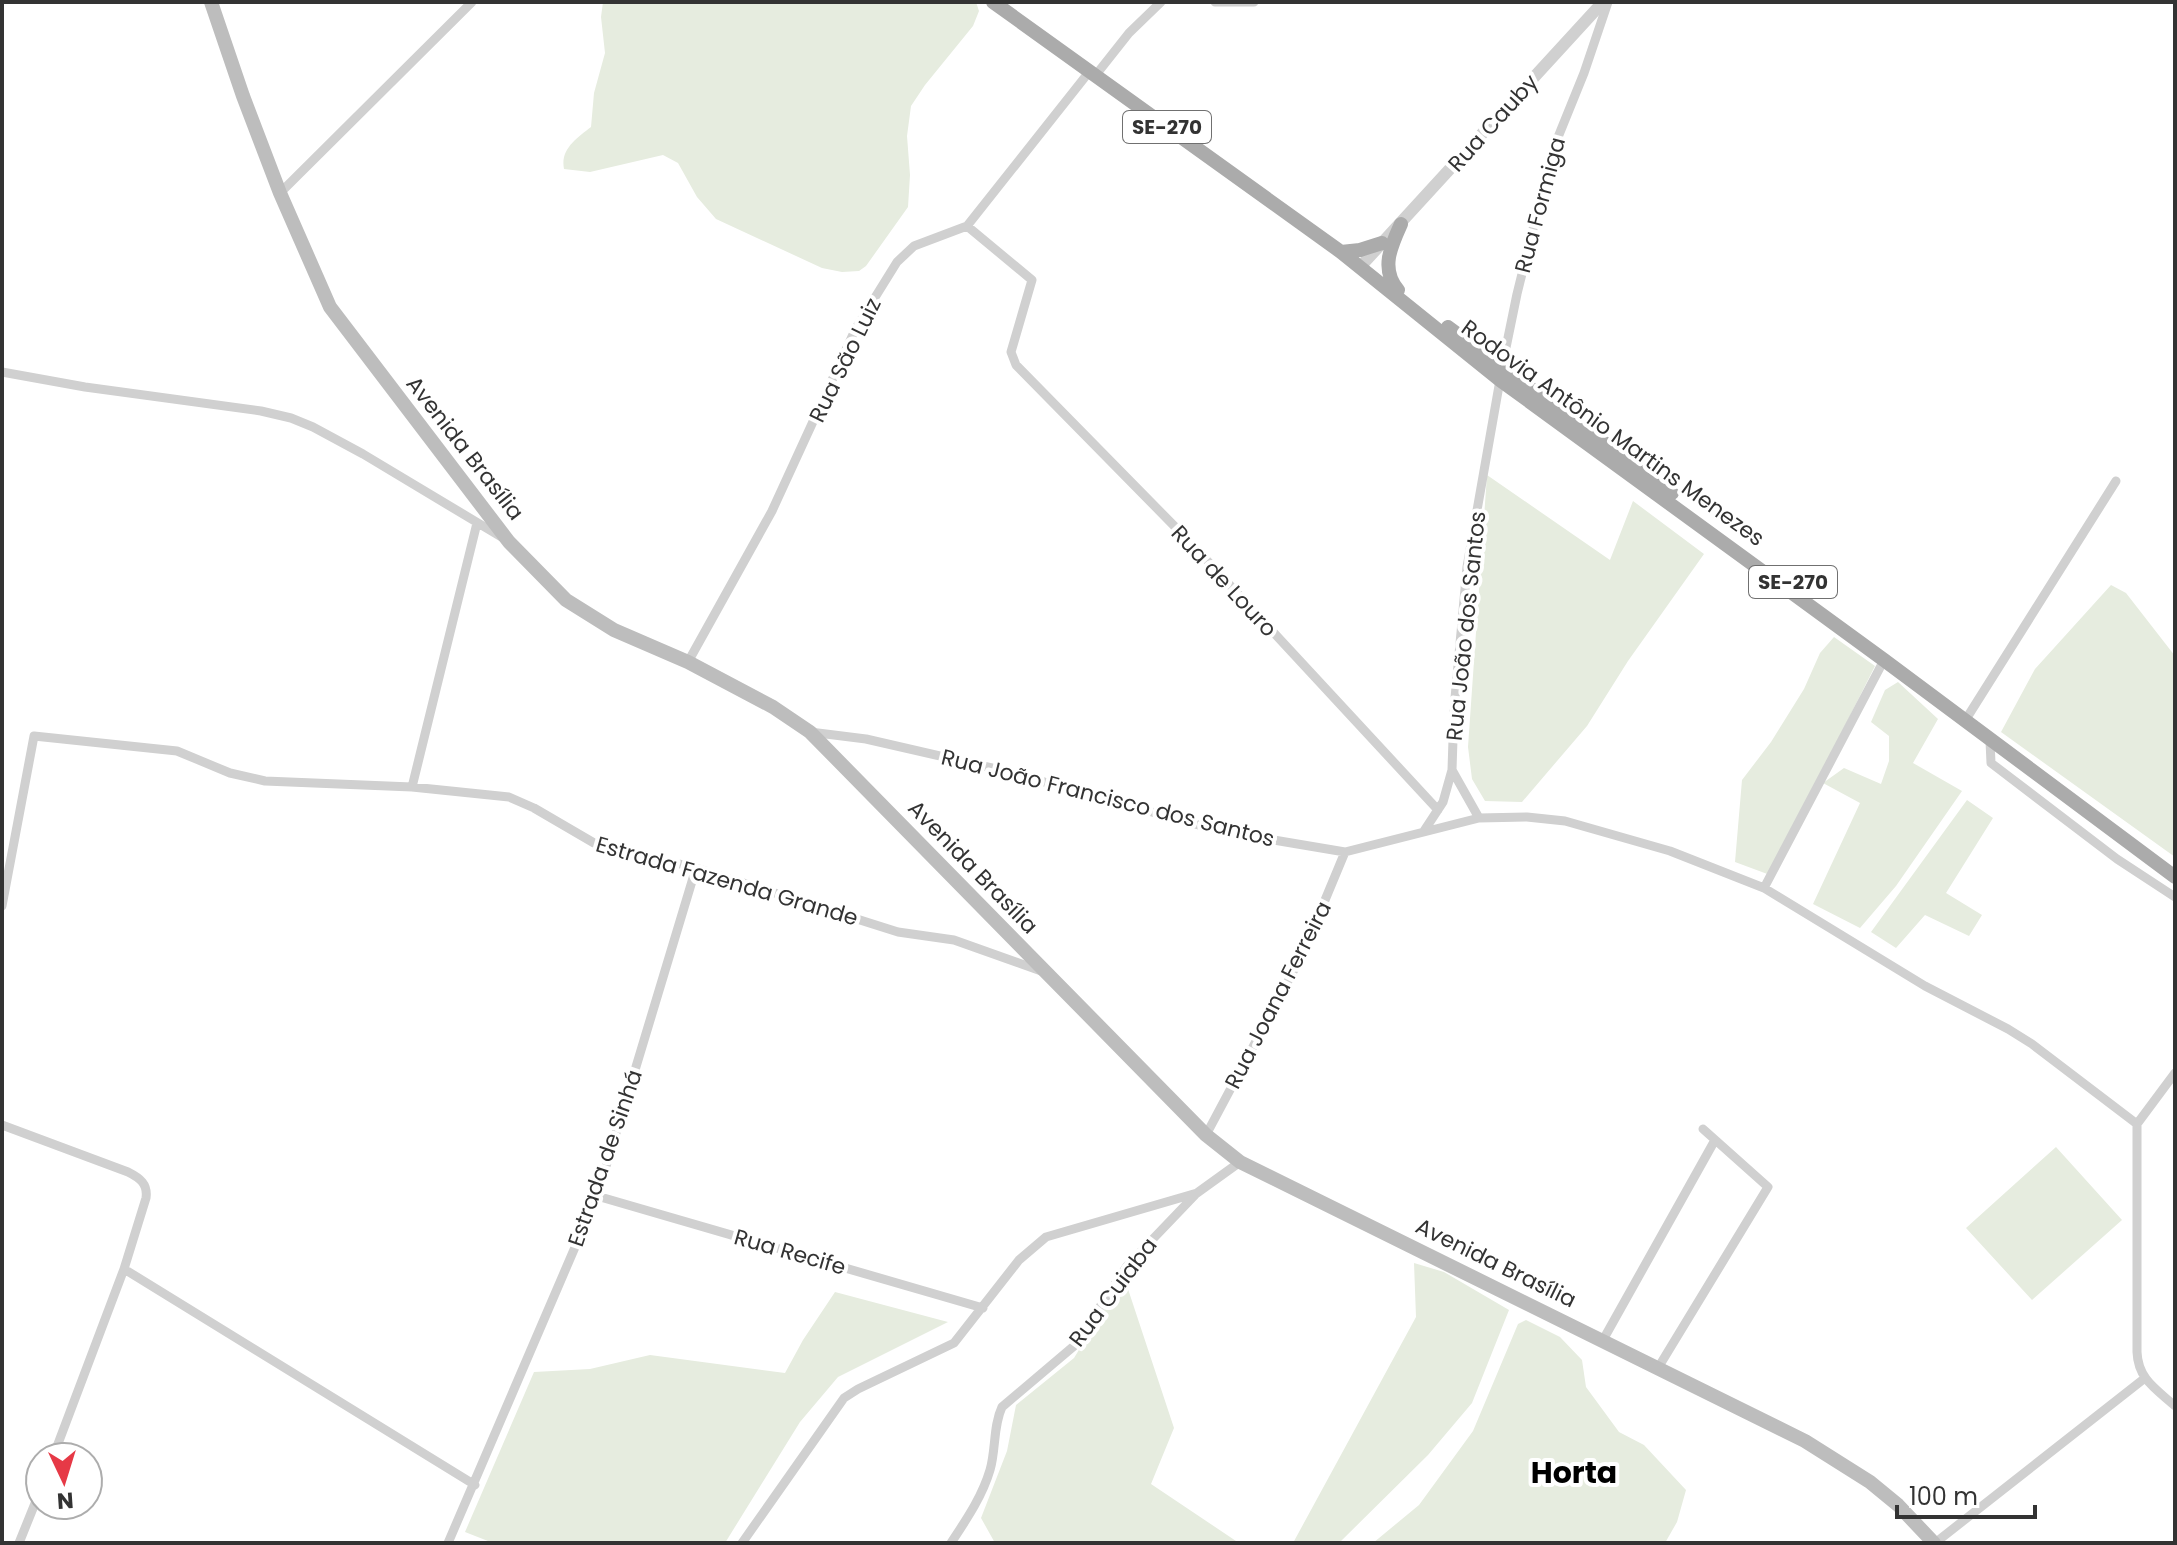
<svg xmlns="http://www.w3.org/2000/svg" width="2177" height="1545" viewBox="0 0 2177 1545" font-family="Poppins,sans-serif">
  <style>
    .green { fill: #e6ecdf }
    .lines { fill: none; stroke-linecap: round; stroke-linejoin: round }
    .minor { stroke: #d0d0d0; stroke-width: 9 }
    .tertiary { stroke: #d0d0d0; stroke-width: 12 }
    .secondary { stroke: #bdbdbd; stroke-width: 14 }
    .primary { stroke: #ababab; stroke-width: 14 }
    .labels { text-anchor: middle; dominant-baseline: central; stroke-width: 8; stroke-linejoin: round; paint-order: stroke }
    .shield { fill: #fff; stroke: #707070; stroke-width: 2 }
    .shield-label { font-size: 20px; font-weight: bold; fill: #333 }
    .street-label { font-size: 22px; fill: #333; stroke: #fff }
    .district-label { font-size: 30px; font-weight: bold; fill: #000; stroke: #fff }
  </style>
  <rect width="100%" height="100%" fill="#fff"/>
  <path class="green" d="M603 2H976L979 11 973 26 925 85 911 106 907 136 910 175 908 207 866 266 859 271 842 272 822 268 716 219 697 197 678 163 663 155 590 172 564 169C560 149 577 138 591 127L594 93 605 53 601 17Z
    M1487 475 1610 560 1633 501 1704 554 1628 661 1587 726 1522 802 1485 801 1472 779 1468 747Z
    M2111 585 2126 593 2175 656V857L2001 732 2035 669Z
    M1834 637 1875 666 1770 875 1735 862 1742 780 1771 742 1804 689 1820 653Z
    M1898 682 1938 719 1913 763 1962 791 1896 886 1860 928 1813 904 1860 803 1823 783 1844 768 1881 784 1889 761V736L1871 722 1885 690Z
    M1967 800 1993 818 1946 893 1982 915 1969 936 1925 915 1896 948 1871 932Z
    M2056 1147 2122 1220 2032 1300 1966 1228Z
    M1414 1263 1444 1272 1509 1310 1472 1403 1428 1455 1339 1543H1293L1416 1317Z
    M1120 1283 1127 1286 1174 1428 1151 1484 1239 1543H995L981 1518 1007 1451 1016 1405 1074 1358Z
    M835 1292 948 1322 838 1377 800 1422 725 1543H493L465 1532 534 1372 590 1369 650 1355 785 1373 803 1340Z
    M1526 1320 1560 1337 1582 1360 1586 1387 1619 1432 1644 1445 1686 1490 1677 1522 1665 1543H1373L1419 1505 1473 1431 1518 1324Z"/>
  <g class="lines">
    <path class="minor" d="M1215 2H1254
      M1095 76 1129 33 1161 2
      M280 193 472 2
      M967 226 1032 280 1011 352 1016 365 1189 541 1438 810
      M1502 367 1517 294 1552 152 1584 73 1608 2
      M2 372 85 387 261 411 291 418 313 427 363 454 503 538
      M688 662 772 511 856 328 897 262 914 246 967 226 1089 72
      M1968 716 2116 481
      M810 732 866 739 1001 770 1220 831 1345 852 1479 818 1527 817 1565 821 1670 851 1764 888 1925 986 2008 1029 2032 1044 2137 1124
      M1990 741 1991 763 2117 859 2175 897
      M412 787 477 523
      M1479 818 1452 770 1454 709 1467 567 1500 380
      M1424 831 1443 802 1452 770
      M1764 888 1884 660
      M2 906 34 736 177 751 230 773 265 781 412 787 509 797 534 808 594 843 696 868 898 932 954 940 1044 972
      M2175 1073 2137 1124V1352C2138 1379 2156 1389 2175 1406
      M2 1125 128 1172C140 1178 148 1184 146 1198L124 1269 53 1457
      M1206 1135 1303 953 1345 852
      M597 1196 983 1308
      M124 1269 475 1485
      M1603 1340 1715 1140
      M1658 1368 1768 1187 1703 1129
      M19 1543 40 1491
      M448 1543 597 1196 696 868
      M742 1543 844 1398 858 1389 954 1343 1019 1260 1046 1237 1197 1193 1240 1162
      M951 1543C966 1520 982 1497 990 1470 996 1450 993 1426 1002 1407L1074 1346 1127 1266 1195 1195
      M1935 1543 2145 1378"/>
    <path class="tertiary" d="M1360 267 1603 2"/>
    <path class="secondary" d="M211 2 243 96 280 193 330 307 509 542 566 600 614 630 688 662 773 707 810 732 1206 1135 1240 1162 1805 1441 1870 1482 1898 1505 1934 1543"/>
    <path class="primary" d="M993 2 1341 252 1500 380 1884 660 2175 877
      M1341 252 1360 250 1382 243
      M1398 290C1380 269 1391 246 1401 224
      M1448 327 1672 493"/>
  </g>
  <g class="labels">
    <g class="shield">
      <rect x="1123" y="111" width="88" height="32" rx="6"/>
      <rect x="1749" y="566" width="88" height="32" rx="6"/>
    </g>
    <g class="shield-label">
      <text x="1167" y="127">SE-270</text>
      <text x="1793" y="582">SE-270</text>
    </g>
    <g class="street-label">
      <text transform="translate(1493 123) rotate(-48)">Rua Cauby</text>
      <text transform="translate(1540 205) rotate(-75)">Rua Formiga</text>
      <text transform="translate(845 360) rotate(-64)">Rua São Luiz</text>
      <text transform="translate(1613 433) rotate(36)">Rodovia Antônio Martins Menezes</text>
      <text transform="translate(465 448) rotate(52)">Avenida Brasília</text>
      <text transform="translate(1224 581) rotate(47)">Rua de Louro</text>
      <text transform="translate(1466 626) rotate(-84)">Rua João dos Santos</text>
      <text transform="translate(1108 798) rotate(14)">Rua João Francisco dos Santos</text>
      <text transform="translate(973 867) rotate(46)">Avenida Brasília</text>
      <text transform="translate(727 881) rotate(16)">Estrada Fazenda Grande</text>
      <text transform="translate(1278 995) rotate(-63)">Rua Joana Ferreira</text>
      <text transform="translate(605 1158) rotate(-71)">Estrada de Sinhá</text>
      <text transform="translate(790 1252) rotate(16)">Rua Recife</text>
      <text transform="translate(1496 1263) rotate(26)">Avenida Brasília</text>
      <text transform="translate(1113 1292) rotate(-53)">Rua Cuiaba</text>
    </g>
    <g class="district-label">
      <text x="1574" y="1472">Horta</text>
    </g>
  </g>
  <rect width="2177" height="1545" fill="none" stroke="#333333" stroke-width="8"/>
  <g transform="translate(64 1481) rotate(176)"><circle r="38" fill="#ffffff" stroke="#adadad" stroke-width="2"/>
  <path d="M0-6L14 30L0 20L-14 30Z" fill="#e63946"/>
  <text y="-12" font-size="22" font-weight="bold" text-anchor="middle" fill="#333333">N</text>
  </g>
  <path d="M1897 1505v12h138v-12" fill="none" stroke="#333333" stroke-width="4"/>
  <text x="1909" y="1505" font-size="24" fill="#333333" stroke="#ffffff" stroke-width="6" paint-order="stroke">100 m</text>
</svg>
